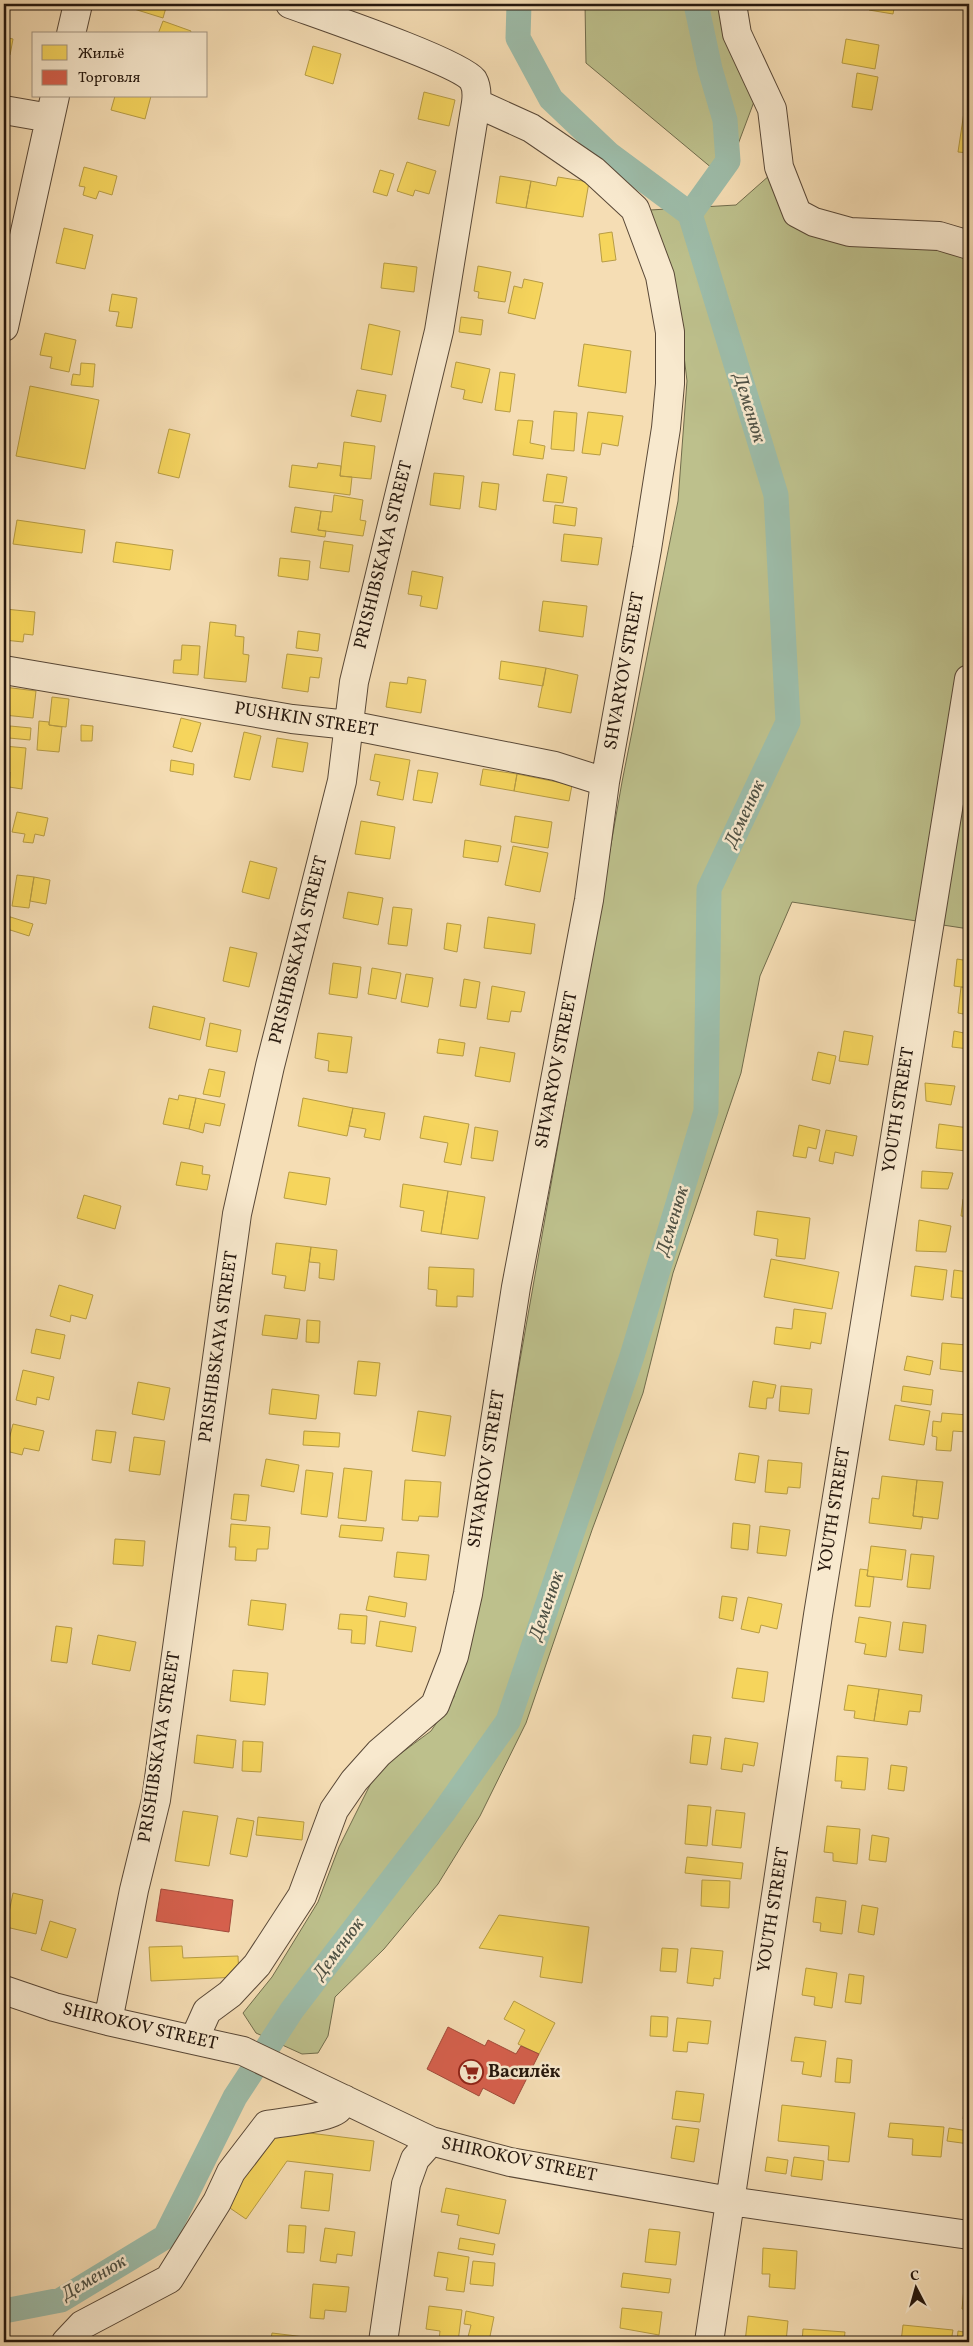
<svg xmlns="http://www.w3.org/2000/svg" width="973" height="2346" viewBox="0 0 973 2346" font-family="Vollkorn,serif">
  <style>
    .green { fill: #bdc08c; stroke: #716c4c }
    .homes { fill: #f6d55c; stroke: #b79c44 }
    .shops { fill: #d6604d; stroke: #a14a3a }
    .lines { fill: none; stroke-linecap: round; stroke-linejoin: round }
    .canal { stroke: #9dbca9; stroke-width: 25 }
    .minor-casing { stroke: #594837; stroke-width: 30 }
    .minor { stroke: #f8e9ce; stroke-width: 28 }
    .labels { text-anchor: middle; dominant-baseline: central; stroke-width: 5; stroke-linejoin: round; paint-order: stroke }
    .street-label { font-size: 18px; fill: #25170d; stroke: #f8e9ce }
    .poi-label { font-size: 18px; font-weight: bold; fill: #25170d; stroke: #f8e9ce; text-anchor: start }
    .water-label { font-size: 19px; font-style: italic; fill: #4f5144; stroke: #f8e9ce }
  </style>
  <rect width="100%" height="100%" fill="#f5ddb4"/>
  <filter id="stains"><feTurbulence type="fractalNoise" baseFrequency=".004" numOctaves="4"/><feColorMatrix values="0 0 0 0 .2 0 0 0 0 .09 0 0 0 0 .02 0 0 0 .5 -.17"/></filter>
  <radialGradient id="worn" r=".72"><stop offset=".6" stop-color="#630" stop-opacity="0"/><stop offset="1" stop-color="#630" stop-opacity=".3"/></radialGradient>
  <path class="green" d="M585 4H728L758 91 725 179 586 63Z
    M779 167 797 213 969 245V929L792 902 760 976 741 1073 673 1273 643 1393 592 1530 526 1723 480 1816 438 1884 384 1949 335 1997 328 2036 318 2053 302 2054 256 2033 243 2013 272 1977 318 1902 339 1847 377 1771 431 1731 454 1697 489 1536 622 782 678 501 687 381 675 281 650 210 736 205Z"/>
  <path class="homes" d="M136 4H167L163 18 134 9Z
    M869 4H895L893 14 869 10Z
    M163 21 191 31 190 34H158Z
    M4 37 13 39 10 55 4 54Z
    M846 39 879 45 875 69 842 63Z
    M313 46 341 54 333 84 305 75Z
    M857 73 878 77 872 110 852 107Z
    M424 92 455 100 449 126 418 119Z
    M967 92 969 93V153L958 152Z
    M115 96H151L145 119 111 110Z
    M407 162 436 171 429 194 415 190 413 196 397 191Z
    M84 167 117 176 112 195 99 191 96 199 83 195 85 187 79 186Z
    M380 170 394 174 387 196 373 192Z
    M500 176 531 181 526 208 496 203Z
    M558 177 589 182 583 217 526 208 531 181 556 186Z
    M64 228 93 235 85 269 56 263Z
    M612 232 616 260 602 262 599 234Z
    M384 263 417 267 414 292 381 288Z
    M478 266 511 272 505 302 478 298 479 292 474 291Z
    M524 279 543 283 535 319 508 313 514 286 522 288Z
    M112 294 137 298 132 328 116 326 119 312 109 311Z
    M461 317 483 320 481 335 459 332Z
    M369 324 400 331 392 375 361 369Z
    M45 333 76 340 69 372 50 368 52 357 40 355Z
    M584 344 631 351 626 393 578 386Z
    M456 362 490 369 482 403 463 399 465 390 451 387Z
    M81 363 95 364 93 387 71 385 73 374 80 375Z
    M500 372 515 374 510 412 495 410Z
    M30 386 99 400 85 469 16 456Z
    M357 390 386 395 381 422 351 416Z
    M554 411 577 413 574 451 551 449Z
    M588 412 623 416 618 446 602 443 600 455 582 453Z
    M518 420 533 421 530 443 545 446 543 459 513 455Z
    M169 429 190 434 179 478 158 473Z
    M344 442 375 446 371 479 340 476Z
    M318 463 341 466 340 476 352 477 350 495 289 487 292 465 317 468Z
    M434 473 464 476 460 509 430 505Z
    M547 474 567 477 563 503 543 501Z
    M482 482 499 484 496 510 479 507Z
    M334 495 363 500 360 520 366 521 363 536 318 530 321 511 332 512Z
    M555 505 577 508 575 526 553 523Z
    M295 507 321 511 318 530 326 531 325 537 291 532Z
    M17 520 85 530 82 553 13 544Z
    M564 534 602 538 598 565 561 561Z
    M324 541 353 545 349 572 320 568Z
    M116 542 173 550 170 570 113 562Z
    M280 558 310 561 308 580 278 576Z
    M412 571 443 577 437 609 420 606 422 596 408 594Z
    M543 601 587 606 583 637 539 631Z
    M5 609 35 612 33 635 24 634 23 642 4 640Z
    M210 622 236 625 235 636 244 637 243 654 249 655 246 682 204 678Z
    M298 631 320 634 318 651 296 648Z
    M182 645 200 646 198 675 173 673 174 660H181Z
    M287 654 322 658 319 678 310 677 308 692 282 688Z
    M501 661 546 668 543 686 499 679Z
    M546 668 578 675 571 713 538 707Z
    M408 677 426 680 421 713 386 707 390 682 407 684Z
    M4 687 36 691 33 718 4 715Z
    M52 697 69 699 66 727 49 725Z
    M181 718 201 723 192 752 173 747Z
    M39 721 49 722V725L62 727 59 752 37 750Z
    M81 725 93 726 92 741H81Z
    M10 726 31 728 30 740 9 738Z
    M244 732 261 736 250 780 234 777Z
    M277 738 308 743 303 772 272 767Z
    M4 746 26 748 22 789 9 787 10 772H4Z
    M375 754 410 760 403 800 377 795 380 782 370 780Z
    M171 760 194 764 193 775 170 771Z
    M483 769 517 774 514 791 480 785Z
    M418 770 438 773 432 803 413 800Z
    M517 774 572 785 569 801 514 791Z
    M17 812 48 818 44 836 35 834 33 843 23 842 25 834 12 832Z
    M515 816 552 822 548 848 511 842Z
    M361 821 395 827 390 859 355 854Z
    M465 840 501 846 498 862 463 857Z
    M513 846 548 853 540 892 505 885Z
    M250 861 277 868 269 899 242 892Z
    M17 875 34 877 29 908 12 906Z
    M34 877 50 880 46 904 30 901Z
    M348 892 383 898 378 925 343 918Z
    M393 907 412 909 407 946 388 944Z
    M4 915 33 924 29 936 4 928Z
    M488 917 535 924 531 954 484 948Z
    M447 923 461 925 457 952 444 949Z
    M230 947 257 953 249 987 223 981Z
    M957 959 969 961V988L954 986Z
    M333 963 361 967 357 998 329 994Z
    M372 968 401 973 396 999 368 994Z
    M406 974 433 978 428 1007 401 1002Z
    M464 979 480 982 476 1008 460 1006Z
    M492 986 525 992 521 1012 511 1011 509 1022 487 1019Z
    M961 987 969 988V1015L958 1013Z
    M153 1006 205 1018 200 1040 149 1028Z
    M210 1023 241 1030 237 1052 206 1046Z
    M844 1031 873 1036 868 1065 839 1061Z
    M954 1031 969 1034V1049L952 1047Z
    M318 1033 352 1037 347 1073 328 1071 329 1061 315 1058Z
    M439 1039 465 1043 463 1056 437 1053Z
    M480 1047 515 1053 510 1082 475 1076Z
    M818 1052 836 1056 830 1084 812 1080Z
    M209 1069 225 1072 220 1097 203 1094Z
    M925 1083 955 1086 951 1105 926 1101Z
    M179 1095 196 1098 189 1129 163 1124 169 1098 178 1100Z
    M196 1098 225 1104 220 1126 205 1123 203 1133 189 1129Z
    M303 1098 353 1108 347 1136 298 1126Z
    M353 1108 385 1113 380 1140 364 1137 366 1129 349 1126Z
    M424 1116 469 1124 461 1165 444 1162 448 1143 420 1138Z
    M939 1124 969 1128 967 1151 936 1148Z
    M799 1125 820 1130 816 1149 808 1147 806 1158 793 1156Z
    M475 1127 498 1131 493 1161 471 1158Z
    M826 1130 857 1136 853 1156 835 1152 833 1164 819 1161Z
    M181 1162 203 1166 202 1174 210 1175 207 1190 176 1185Z
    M922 1171 953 1173 948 1189 921 1188Z
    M289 1172 330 1178 326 1205 284 1198Z
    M403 1184 448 1191 441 1234 421 1231 424 1211 400 1207Z
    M448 1191 485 1197 478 1239 441 1234Z
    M84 1195 121 1206 115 1229 77 1218Z
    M963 1199H969V1217L961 1216Z
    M757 1211 810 1218 805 1259 776 1256 778 1239 754 1235Z
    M919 1220 951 1226 946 1252 916 1251Z
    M276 1243 311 1247 305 1291 284 1288 286 1276 272 1274Z
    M311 1247 337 1250 334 1280 319 1278 320 1263 309 1262Z
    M771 1259 839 1272 832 1309 764 1297Z
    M915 1266 947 1270 943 1300 911 1296Z
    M429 1267 474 1269 473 1297 457 1296V1307L436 1306 437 1290 428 1289Z
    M954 1270 969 1272V1299L951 1297Z
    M59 1285 93 1295 86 1319 71 1315 70 1322 50 1316Z
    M794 1309 826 1313 821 1344 811 1342 810 1349 774 1344 776 1327 792 1329Z
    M265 1315 300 1319 297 1339 262 1335Z
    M307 1320 320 1321 319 1343 306 1342Z
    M36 1329 65 1335 60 1359 31 1353Z
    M942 1343 967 1345 965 1372 940 1369Z
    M907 1356 933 1361 930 1375 904 1370Z
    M358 1361 380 1363 376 1396 354 1394Z
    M23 1370 54 1377 49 1400 37 1397 36 1405 16 1400Z
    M753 1381 776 1385 773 1398H767L766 1409 749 1407Z
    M138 1382 170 1388 164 1420 132 1414Z
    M781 1386 812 1389 809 1414 779 1411Z
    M903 1386 933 1390 931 1405 901 1401Z
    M272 1389 319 1395 316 1419 269 1414Z
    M895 1405 930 1411 924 1445 889 1440Z
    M418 1411 451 1416 445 1456 412 1451Z
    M942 1413 968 1415 967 1432 953 1431 951 1451 936 1450 937 1437 932 1436 933 1421 941 1422Z
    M13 1424 44 1431 39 1451 24 1448 22 1455 6 1451Z
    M96 1430 116 1432 111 1463 92 1460Z
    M304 1431 340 1433 339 1447 303 1445Z
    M134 1437 165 1441 160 1475 129 1471Z
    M739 1453 759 1456 755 1483 735 1480Z
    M266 1459 299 1465 294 1492 261 1486Z
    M768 1460 802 1463 800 1488 788 1487 787 1494 765 1492Z
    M344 1468 372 1471 366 1521 338 1518Z
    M306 1470 333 1473 327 1517 301 1514Z
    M882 1476 917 1480 913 1516 923 1517 921 1529 869 1523 872 1498 879 1499Z
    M405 1480 441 1482 438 1517 419 1516 418 1521 402 1520Z
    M917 1480 943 1482 938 1519 913 1516Z
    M234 1494 249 1495 246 1521 231 1519Z
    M733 1523 750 1525 748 1550 731 1548Z
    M231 1524 270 1527 268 1549H257L256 1561 235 1560 236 1547H229Z
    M341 1525 384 1528 382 1541 339 1537Z
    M760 1526 790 1530 786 1556 757 1553Z
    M115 1539 145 1541 143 1566 113 1564Z
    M871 1546 906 1550 902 1580 867 1576Z
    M397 1552 429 1555 426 1580 394 1577Z
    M911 1554 934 1556 930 1589 907 1587Z
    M860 1569 868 1570 867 1576 874 1577 870 1607 855 1606Z
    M369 1596 407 1603 405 1617 366 1610Z
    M722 1596 737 1598 733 1621 719 1618Z
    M748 1597 782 1604 777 1629 761 1625 759 1633 741 1629Z
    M251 1600 286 1604 283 1630 248 1625Z
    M340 1614 367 1616 365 1644 351 1643 352 1630 338 1629Z
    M859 1617 891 1622 886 1657 864 1654 866 1644 855 1642Z
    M380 1621 416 1627 412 1652 376 1646Z
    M903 1622 926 1625 923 1653 899 1650Z
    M56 1626 72 1628 67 1663 51 1661Z
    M98 1635 136 1642 130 1671 92 1664Z
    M737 1668 768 1672 764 1702 732 1698Z
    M233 1670 268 1673 265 1705 230 1701Z
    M848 1685 879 1689 874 1721 854 1718 855 1711 844 1710Z
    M879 1689 922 1695 920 1712 909 1711 907 1725 874 1721Z
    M197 1735 236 1740 233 1768 194 1763Z
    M693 1735 711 1737 707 1765 690 1763Z
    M725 1738 758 1743 754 1766 743 1764 742 1772 721 1769Z
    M243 1741 263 1742 261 1772 242 1771Z
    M837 1756 868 1758 865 1790 841 1788 842 1781H835Z
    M891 1765 907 1767 904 1791 888 1789Z
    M688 1805 711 1807 707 1846 685 1844Z
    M716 1810 745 1813 741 1848 712 1845Z
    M183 1811 218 1816 209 1866 175 1861Z
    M258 1817 304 1822 302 1840 256 1835Z
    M237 1818 254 1821 247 1857 230 1854Z
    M827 1826 860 1829 857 1864 833 1861V1853L824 1852Z
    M872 1835 889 1838 886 1862 869 1860Z
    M4 1850H8L6 1863H4Z
    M687 1857 743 1863 741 1879 685 1873Z
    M702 1880 730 1881 729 1908 701 1906Z
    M13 1893 43 1900 36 1934 6 1927Z
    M816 1897 846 1901 842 1934 820 1931 821 1923 813 1922Z
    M862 1905 878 1908 874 1935 858 1932Z
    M499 1915 589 1927 582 1983 540 1977 543 1957 479 1948Z
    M50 1921 76 1929 67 1958 41 1950Z
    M182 1946 183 1958 238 1956 239 1977 151 1981 149 1947Z
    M662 1948 678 1949 676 1972 660 1971Z
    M691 1948 723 1951 720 1979 714 1978 713 1986 687 1983Z
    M806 1968 837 1973 832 2008 814 2005 815 1997 802 1995Z
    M849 1974 864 1976 861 2004 845 2002Z
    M514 2001 555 2023 539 2054 518 2044 525 2030 504 2019Z
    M651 2016 668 2017 667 2037 650 2036Z
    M677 2018 711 2021 708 2044 688 2042 687 2052 673 2051Z
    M795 2037 826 2041 821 2077 802 2074 804 2062 791 2061Z
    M837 2058 852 2060 850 2083 835 2082Z
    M676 2091 704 2094 700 2122 672 2119Z
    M966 2095 969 2096V2119H963Z
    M782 2105 855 2113 849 2162 828 2160 829 2146 778 2141Z
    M890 2123 944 2127 941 2157 912 2155 913 2139 888 2137Z
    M676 2126 699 2129 694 2162 671 2158Z
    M949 2128 969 2131V2144L947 2141Z
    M277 2129 374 2141 370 2171 287 2161 246 2219 224 2204Z
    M767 2157 788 2160 786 2174 765 2171Z
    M794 2157 824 2161 822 2180 791 2176Z
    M305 2171 333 2174 329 2211 301 2208Z
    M446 2188 506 2200 499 2234 457 2225 459 2215 441 2212Z
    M289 2225 306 2226 304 2253 287 2252Z
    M325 2228 355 2232 352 2256 337 2254 336 2263 320 2261Z
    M649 2229 680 2232 676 2265 645 2262Z
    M460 2238 495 2244 493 2255 458 2249Z
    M763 2248 797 2251 795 2289 769 2287 770 2274H762Z
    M438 2252 469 2257 464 2292 446 2290 448 2278 434 2276Z
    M473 2261 495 2263 493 2286 470 2284Z
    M623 2273 671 2279 669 2293 621 2287Z
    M965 2277 969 2278V2310L962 2309Z
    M313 2284 349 2287 346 2312 325 2310 324 2319 310 2318Z
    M429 2306 462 2310 458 2342 439 2340 440 2331 426 2329Z
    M622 2308 662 2312 659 2335 620 2328Z
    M466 2311 494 2317 489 2341 468 2337 471 2325 464 2324Z
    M748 2316 788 2321 786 2342H745Z
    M903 2325 953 2330 951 2342H901Z
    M803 2329 845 2332 844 2342H802Z
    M958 2331 969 2333V2342H957Z
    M272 2333 305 2337V2342H258L259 2338 271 2339Z
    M305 2337 337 2341V2342H305Z"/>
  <path class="shops" d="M161 1889 233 1900 229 1932 156 1921Z
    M448 2027 485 2046 488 2040 516 2054 521 2046 539 2054 514 2104 483 2088 479 2096 427 2069Z"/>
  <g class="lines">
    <path class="canal" d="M690 214 728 161 725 120 710 69 696 4
      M4 2311 61 2300 165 2237 235 2097 292 2010 443 1813 508 1721 632 1356 706 1111 709 889 788 722 776 495 690 214 609 154 551 99 518 38 519 4"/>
    <defs>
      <path id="minor" d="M732 4 737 34 772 109 779 167 797 213 814 222 850 232 939 236 969 245
        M71 34 78 4
        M4 110 50 118
        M4 327 55 96
        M4 670 292 719 349 725 555 766 605 782
        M4 1990 54 2007 108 2021 243 2051 431 2141 510 2162 730 2201 969 2235
        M108 2021 134 1890 156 1800 237 1214 270 1066 342 781 354 682 439 331 476 103C477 95 477 87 473 80 459 62 320 15 290 4
        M194 2040 207 2011 230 1994 257 1965 302 1896 334 1810 354 1781 379 1753 435 1705 454 1656 468 1594 516 1287 589 900 605 782 647 549 666 428 670 384V332L660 276 635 209 594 171 531 128 476 103
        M66 2342 82 2325 169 2279 217 2202 231 2172 267 2125C281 2122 330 2118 338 2109 340 2107 342 2102 344 2099
        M383 2342 406 2184 415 2159 431 2141
        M709 2342 818 1615 969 679"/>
    </defs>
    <use href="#minor" class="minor-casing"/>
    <use href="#minor" class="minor"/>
  </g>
  <defs>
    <symbol id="supermarket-ring" viewBox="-11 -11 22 22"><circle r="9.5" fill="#f8e9ce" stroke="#8f2418" stroke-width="1.5"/><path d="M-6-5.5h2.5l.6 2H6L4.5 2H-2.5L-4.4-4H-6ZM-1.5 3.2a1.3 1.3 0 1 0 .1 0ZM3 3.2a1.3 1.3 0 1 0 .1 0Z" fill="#8f2418"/></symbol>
  </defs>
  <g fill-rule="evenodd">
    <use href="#supermarket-ring" x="457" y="2058" width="28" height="28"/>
  </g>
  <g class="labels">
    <g class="street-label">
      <text transform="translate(384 555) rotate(-76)">PRISHIBSKAYA STREET</text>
      <text transform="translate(625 671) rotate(-80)">SHVARYOV STREET</text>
      <text transform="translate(306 720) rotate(9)">PUSHKIN STREET</text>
      <text transform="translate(299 950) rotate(-76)">PRISHIBSKAYA STREET</text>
      <text transform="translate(557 1070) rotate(-79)">SHVARYOV STREET</text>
      <text transform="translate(899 1110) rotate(-81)">YOUTH STREET</text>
      <text transform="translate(219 1347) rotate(-82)">PRISHIBSKAYA STREET</text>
      <text transform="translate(487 1469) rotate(-81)">SHVARYOV STREET</text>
      <text transform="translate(835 1510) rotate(-81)">YOUTH STREET</text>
      <text transform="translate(160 1747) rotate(-81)">PRISHIBSKAYA STREET</text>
      <text transform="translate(774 1910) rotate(-81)">YOUTH STREET</text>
      <text transform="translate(140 2027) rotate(13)">SHIROKOV STREET</text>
      <text transform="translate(519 2160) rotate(12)">SHIROKOV STREET</text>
    </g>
    <g class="poi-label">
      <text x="488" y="2072">Василёк</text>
    </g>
    <g class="water-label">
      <text transform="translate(749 408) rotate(73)">Деменюк</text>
      <text transform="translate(745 814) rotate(-65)">Деменюк</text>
      <text transform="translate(673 1221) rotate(-73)">Деменюк</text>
      <text transform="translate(547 1606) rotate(-71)">Деменюк</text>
      <text transform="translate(339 1949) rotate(-53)">Деменюк</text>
      <text transform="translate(94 2278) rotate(-30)">Деменюк</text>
    </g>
  </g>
  <rect width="973" height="2346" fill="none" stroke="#f5ddb4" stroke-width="20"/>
  <rect x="5" y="5" width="963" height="2336" fill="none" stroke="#25170d" stroke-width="2.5"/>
  <rect x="10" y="10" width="953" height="2326" fill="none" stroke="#25170d"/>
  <rect x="32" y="32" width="175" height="65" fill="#f8e9ce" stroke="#a49581"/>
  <rect x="42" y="45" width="25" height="15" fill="#f6d55c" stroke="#a49581"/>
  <text x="78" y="58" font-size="15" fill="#25170d">Жильё</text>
  <rect x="42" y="70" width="25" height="15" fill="#d6604d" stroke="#a49581"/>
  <text x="78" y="82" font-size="15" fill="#25170d">Торговля</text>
  <g transform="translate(916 2288) rotate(354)" stroke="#f8e9ce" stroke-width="4" paint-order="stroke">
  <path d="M0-4L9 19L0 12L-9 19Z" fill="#25170d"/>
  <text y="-8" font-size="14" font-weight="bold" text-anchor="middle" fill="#25170d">С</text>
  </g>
  <rect width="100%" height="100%" filter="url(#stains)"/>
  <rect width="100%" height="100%" fill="url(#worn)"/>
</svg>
